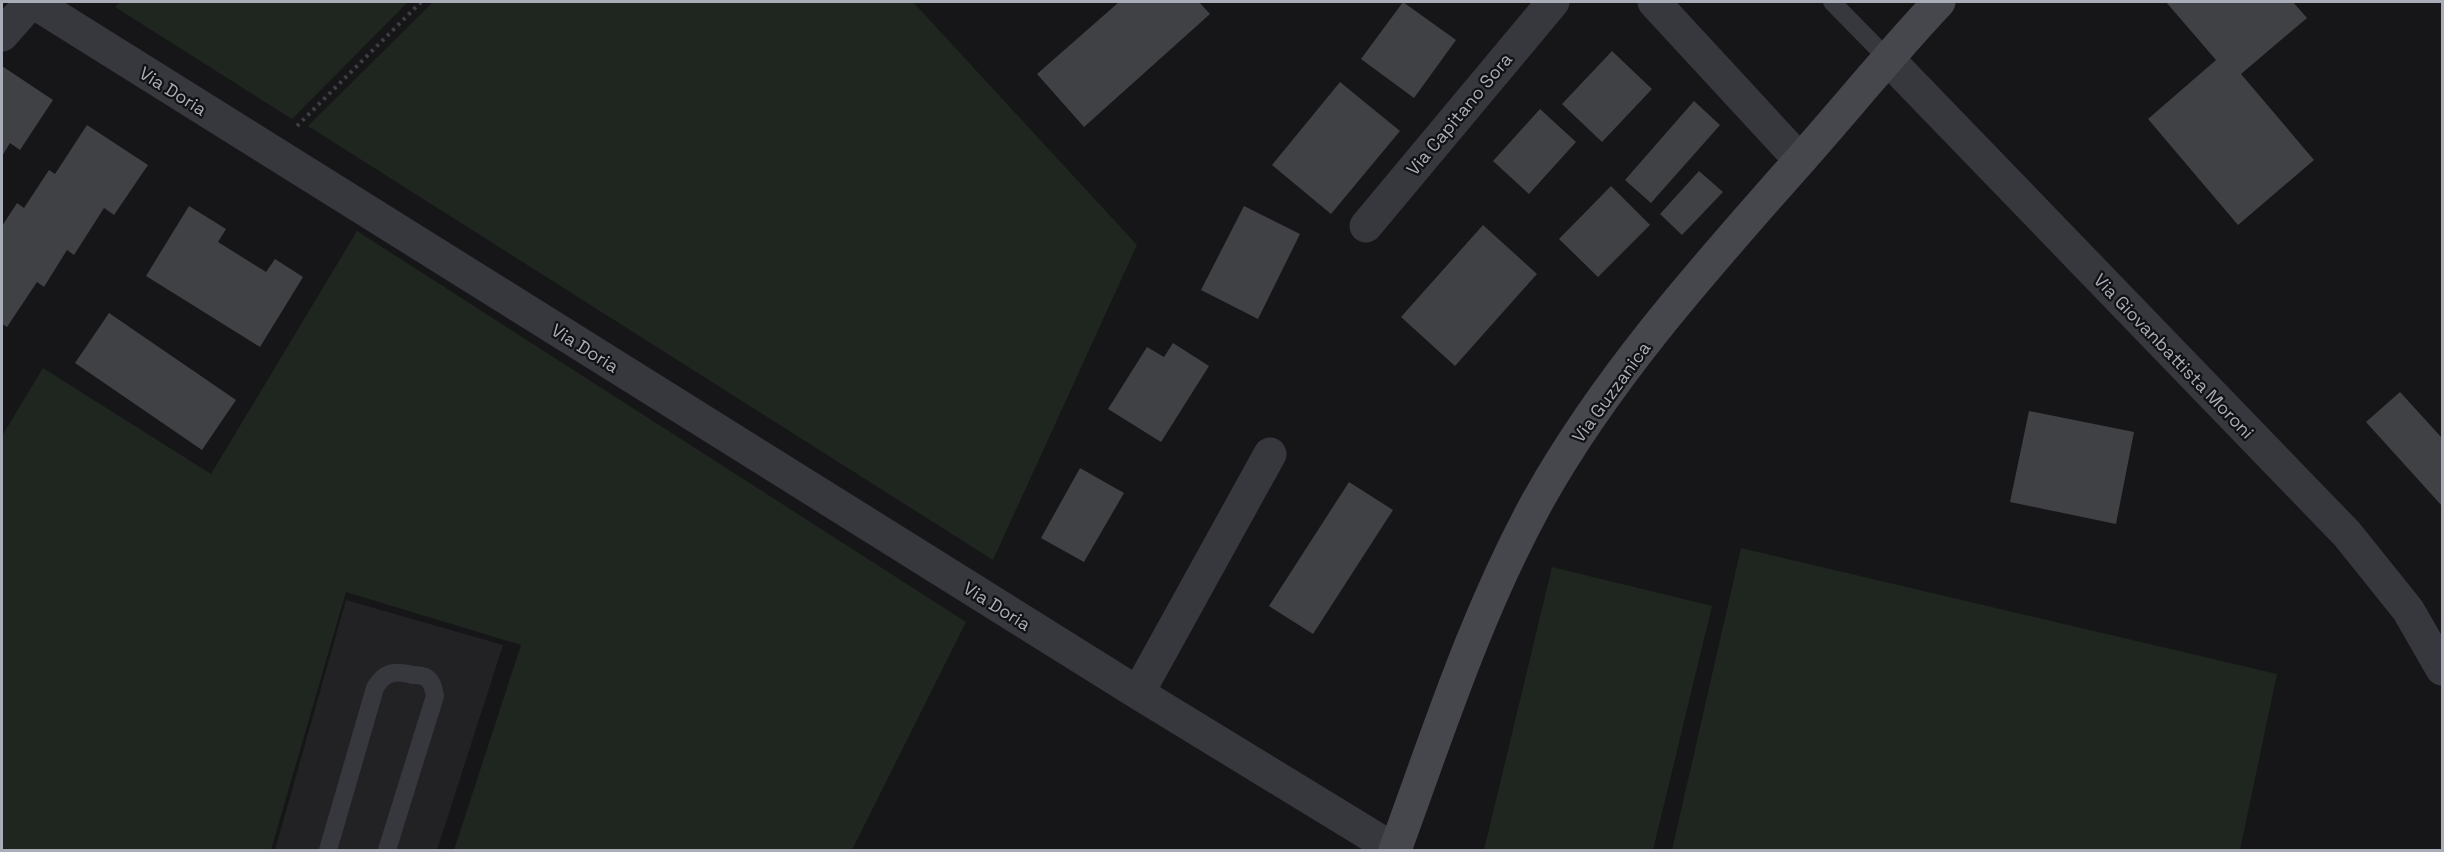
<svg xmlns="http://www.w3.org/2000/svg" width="2444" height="852" viewBox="0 0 2444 852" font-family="'Space Grotesk',sans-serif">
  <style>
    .built { fill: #222225 }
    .grass { fill: #1e261f }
    .building { fill: #404145 }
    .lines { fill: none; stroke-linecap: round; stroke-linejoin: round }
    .path { stroke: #3d3f44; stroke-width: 4; stroke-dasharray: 3 4.5; stroke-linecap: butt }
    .lane { stroke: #37383d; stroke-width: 18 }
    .street { stroke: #37383d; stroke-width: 33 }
    .secondary { stroke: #45474d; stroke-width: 33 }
    .labels { text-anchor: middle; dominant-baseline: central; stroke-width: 4.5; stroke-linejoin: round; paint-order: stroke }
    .street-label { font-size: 18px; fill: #a8adb8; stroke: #111113 }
  </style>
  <rect width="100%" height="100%" fill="#161618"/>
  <path class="built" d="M346 600 503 645 437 850H275Z"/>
  <path class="grass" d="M120 2H408L292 119 115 7Z
    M433 2H913L1137 245 993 560 308 126Z
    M357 231 966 622 852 850H454L521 645 346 592 271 850H2V436L43 368 211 474Z
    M1741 548 2277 674 2240 850H1672Z
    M1552 567 1712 606 1653 850H1484Z"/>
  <path class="building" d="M1119 2H1199L1210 14 1084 127 1037 74Z
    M1403 2 1456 40 1414 98 1361 59Z
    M2166 2H2293L2307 18 2241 74 2314 160 2238 225 2148 119 2216 60Z
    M1612 51 1652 89 1602 142 1562 104Z
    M2 66 53 100 20 150 10 143 2 156Z
    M1340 82 1400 131 1331 214 1272 165Z
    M1694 101 1720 125 1651 203 1625 180Z
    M1540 109 1576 142 1529 194 1493 161Z
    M87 125 148 165 114 215 104 208 74 255 67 250 44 287 37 282 7 327 2 324V226L17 203 24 208 49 170 55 174Z
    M1699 171 1723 192 1682 235 1660 214Z
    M1611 186 1650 225 1598 277 1559 239Z
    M189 206 226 229 218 242 266 272 275 259 303 277 260 347 146 276Z
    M1244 206 1300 234 1258 319 1201 290Z
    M1483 225 1537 274 1455 366 1401 317Z
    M109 313 236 400 202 450 75 363Z
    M1173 343 1209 366 1161 442 1108 409 1147 347 1164 357Z
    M2400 392 2442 438V506L2366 422Z
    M2029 411 2134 432 2116 524 2010 502Z
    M1080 468 1124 493 1084 562 1041 538Z
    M1349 482 1393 510 1313 634 1269 606Z"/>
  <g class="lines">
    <path class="path" d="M297 126 421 2"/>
    <path class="lane" d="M1832 2 1887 58
      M328 850 375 688C384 672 395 670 413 675 417 675 424 676 427 678 433 683 434 690 435 696L387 850"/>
    <path class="street" d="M33 2 1138 693 1395 850
      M1654 2 1800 160
      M2 35 31 2
      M1887 58 2347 534 2408 610 2442 669
      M1366 226 1553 2
      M1138 693 1270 454"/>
    <path class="secondary" d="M1395 850C1438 733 1476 614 1536 504 1604 381 1701 272 1794 167 1843 112 1889 55 1939 2"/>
  </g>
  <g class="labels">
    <g class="street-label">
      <text transform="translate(173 91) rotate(32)">Via Doria</text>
      <text transform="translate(1459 114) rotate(-50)">Via Capitano Sora</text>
      <text transform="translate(585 348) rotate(32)">Via Doria</text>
      <text transform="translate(2174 356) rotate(46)">Via Giovanbattista Moroni</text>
      <text transform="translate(1611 392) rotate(-54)">Via Guzzanica</text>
      <text transform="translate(997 606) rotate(32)">Via Doria</text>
    </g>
  </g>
  <rect width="2444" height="852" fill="none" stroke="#a8adb8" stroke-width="6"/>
</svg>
